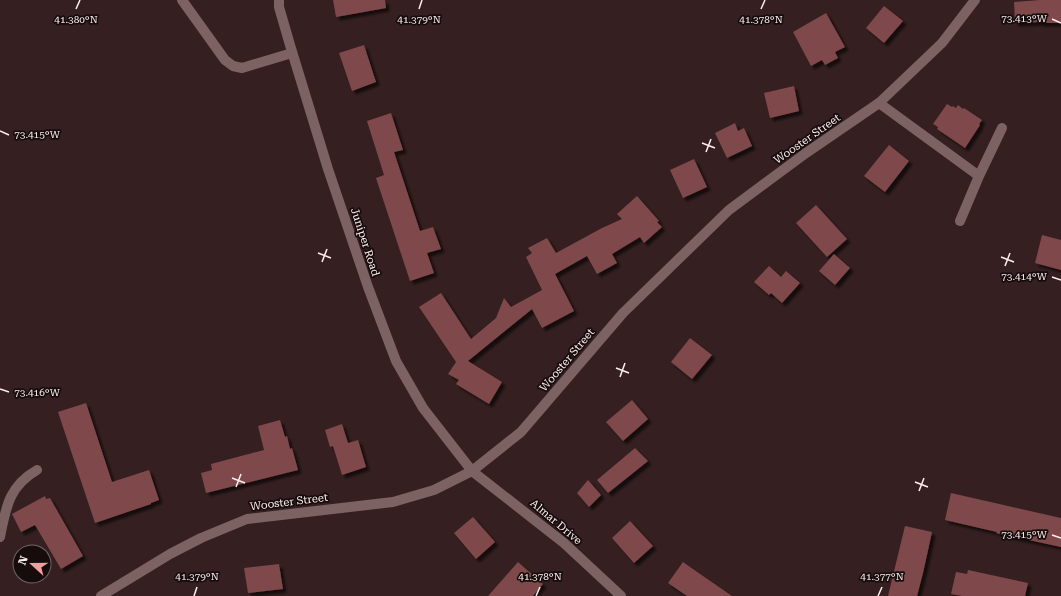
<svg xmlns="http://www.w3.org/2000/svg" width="1061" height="596" viewBox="0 0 1061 596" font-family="'Roboto Serif',serif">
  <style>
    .building { fill: #7f484b; filter: url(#shadow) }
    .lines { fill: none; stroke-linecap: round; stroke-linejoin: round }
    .service { stroke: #7c6263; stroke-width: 10 }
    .minor { stroke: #7c6263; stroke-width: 10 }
    .ticks { fill: none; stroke: #ffeff0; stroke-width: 1.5 }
    .labels { text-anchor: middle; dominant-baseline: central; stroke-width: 3.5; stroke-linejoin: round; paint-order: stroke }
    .street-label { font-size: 11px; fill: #ffeff0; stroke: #160c0c }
    .ticks-label { font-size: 10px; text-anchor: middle; fill: #ffeff0; stroke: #160c0c; stroke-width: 3.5; stroke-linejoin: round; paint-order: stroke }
  </style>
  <defs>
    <filter id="shadow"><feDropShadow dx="3.5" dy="3.5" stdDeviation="1" flood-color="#0009"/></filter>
  </defs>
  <rect width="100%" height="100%" fill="#351f20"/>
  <path class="building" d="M333 0H385L386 8 336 17Z
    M1040 0H1061V23H1041L1040 22 1015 23 1014 2Z
    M884 6 903 21 884 43 866 28Z
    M826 13 845 47 835 52 838 58 825 65 822 60 811 66 793 32Z
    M364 45 376 82 352 91 339 53Z
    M794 86 799 111 770 118 764 93Z
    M947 104 952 107 953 106 956 108 958 105 963 109 964 108 982 120 979 124 980 125 965 148 937 129 938 127 933 124Z
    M391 113 403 150 394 152 420 231 433 227 441 249 427 253 434 273 410 281 376 178 384 175 367 121Z
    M735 123 738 131 744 128 752 146 727 158 715 133Z
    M889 145 909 161 885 192 864 176Z
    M694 159 707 187 683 198 670 170Z
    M637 196 659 221 657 222 662 227 644 243 640 237 612 254 617 263 597 274 587 256 555 274 574 311 542 328 532 309 468 361 502 382 489 404 456 384 459 380 448 374 456 362 419 307 441 293 471 339 496 318 504 298 511 307 542 290 526 257 532 253 528 248 547 238 556 253 602 228 622 219 617 214Z
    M816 205 847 239 827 257 796 223Z
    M1042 235 1061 240V270L1035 263Z
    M834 254 850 268 835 285 819 271Z
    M769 266 781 277 786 271 800 283 782 303 771 293 769 295 754 282Z
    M690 338 712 355 692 379 671 362Z
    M632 400 648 419 623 441 606 422Z
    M86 403 112 482 149 470 159 500 151 503V504L95 523 58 412Z
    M280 420 285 437 287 436 290 449 292 448 298 470 206 493 201 473 212 470 211 464 264 450 258 426Z
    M342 424 348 443 358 440 366 467 342 475 333 446 330 447 325 430Z
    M635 448 648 461 608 493 597 480Z
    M588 480 601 495 589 507 577 493Z
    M951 493 1061 518V547L996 533 997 532 945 520Z
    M45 496 46 499 50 498 83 556 61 569 35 525 21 532 12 514Z
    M473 517 495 542 476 559 454 533Z
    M630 521 653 546 634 563 612 538Z
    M905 526 932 532 923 573 917 596H888Z
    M518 562 543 584 533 596H488Z
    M683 562 690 567 732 596H687L668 583Z
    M279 564 283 589 248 593 244 568Z
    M968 570 1028 583 1025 596H962L951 594 956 572 967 574Z"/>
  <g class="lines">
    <path class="service" d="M182 0 225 60 233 66 242 68 292 53
      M879 103 979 176 960 221
      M979 176 1002 128
      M0 537C6 507 9 486 37 470"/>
    <path class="minor" d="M279 0V7L290 45 328 169 368 287 396 361 423 408 472 471 564 543 621 596
      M101 596 170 554 201 538 247 519 393 502 434 490 472 471 521 432 623 313 729 210 806 153 879 103 942 43 975 0"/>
  </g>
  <path class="ticks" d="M76 9 80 0M419 9 422 0M761 9 765 0M1052 19 1061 23M0 131 9 135M702 143 715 148M706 152 711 139M318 253 331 258M1001 257 1014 262M322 262 327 249M1005 266 1010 253M1052 277 1061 280M616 368 629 373M620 377 625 363M0 389 9 392M232 478 245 483M915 482 928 487M236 487 241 474M919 491 924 478M1052 535 1061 538M194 596 197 587M536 596 540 587M878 596 882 587"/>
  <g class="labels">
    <g class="street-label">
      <text transform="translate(807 139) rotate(-35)">Wooster Street</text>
      <text transform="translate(365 242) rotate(72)">Juniper Road</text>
      <text transform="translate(567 360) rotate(-50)">Wooster Street</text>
      <text transform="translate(289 502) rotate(-7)">Wooster Street</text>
      <text transform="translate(556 522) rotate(40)">Almar Drive</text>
    </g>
  </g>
  <g class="ticks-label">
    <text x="1024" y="22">73.413°W</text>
    <text x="761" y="23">41.378°N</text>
    <text x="76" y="23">41.380°N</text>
    <text x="419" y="23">41.379°N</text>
    <text x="37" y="138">73.415°W</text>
    <text x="1024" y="280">73.414°W</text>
    <text x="37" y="396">73.416°W</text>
    <text x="1024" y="538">73.415°W</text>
    <text x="197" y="580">41.379°N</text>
    <text x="540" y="580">41.378°N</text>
    <text x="882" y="580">41.377°N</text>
  </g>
  <g transform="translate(32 564) rotate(291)"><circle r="19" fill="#160c0c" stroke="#736767"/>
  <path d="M0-3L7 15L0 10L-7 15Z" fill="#f49b9f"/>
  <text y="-6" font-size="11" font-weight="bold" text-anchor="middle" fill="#ffeff0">N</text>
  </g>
</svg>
